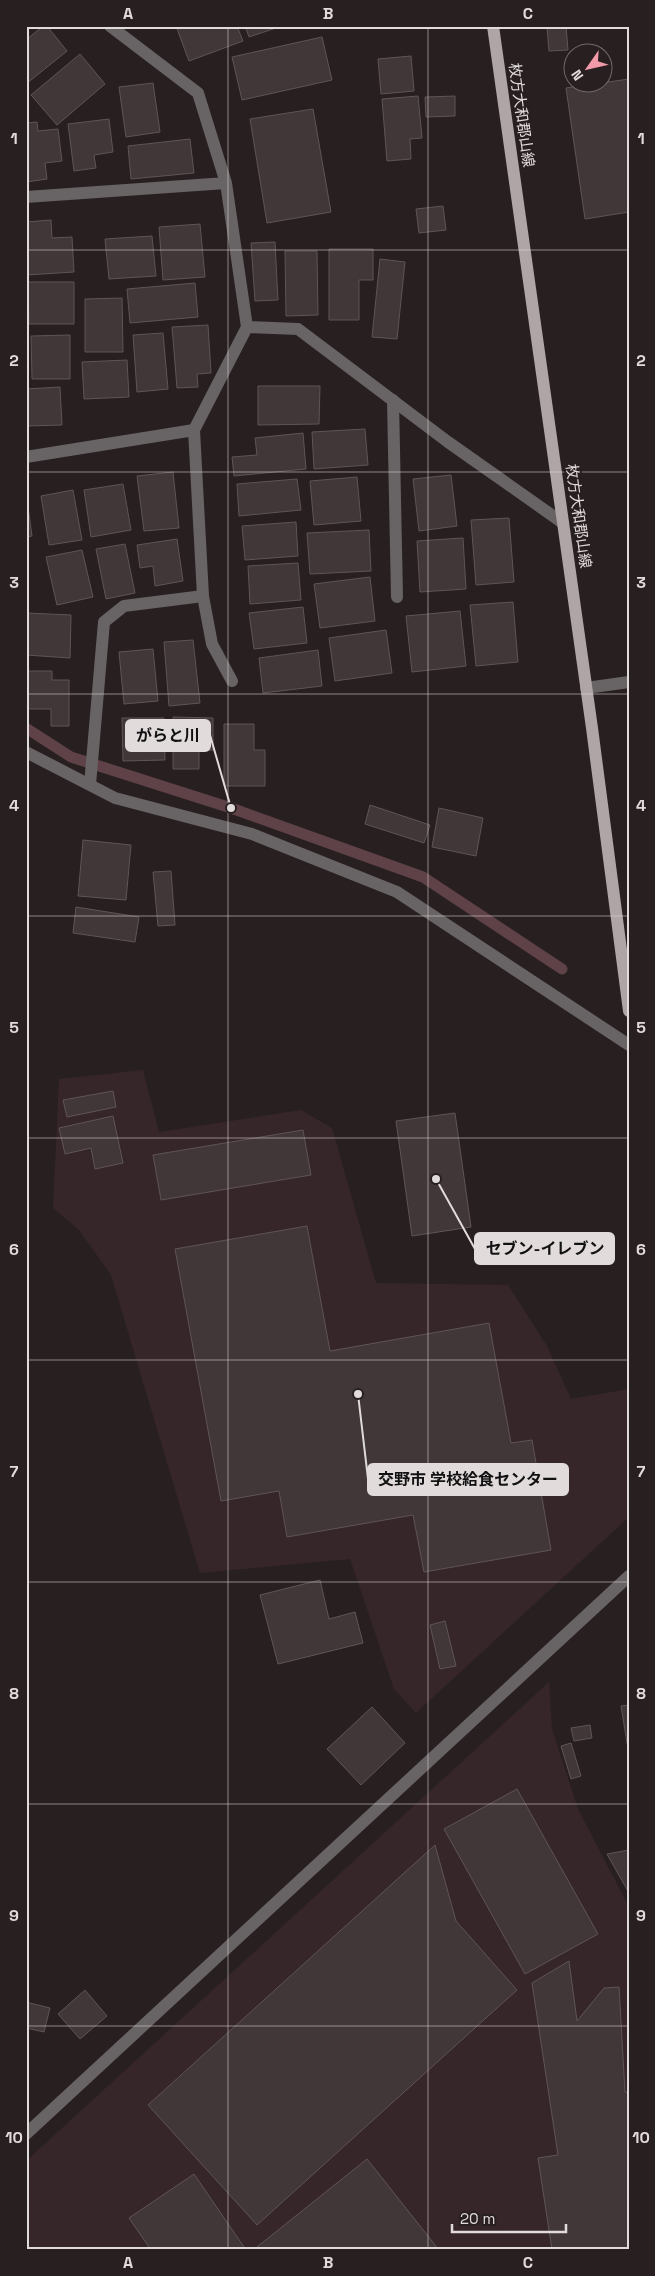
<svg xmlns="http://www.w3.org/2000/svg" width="655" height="2276" viewBox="0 0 655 2276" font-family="'Space Grotesk','Noto Sans JP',sans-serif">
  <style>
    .built { fill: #362629 }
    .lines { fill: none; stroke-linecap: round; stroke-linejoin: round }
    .stream { stroke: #5e4248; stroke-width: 11 }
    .building { fill: #413739; stroke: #5f5456 }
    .service { stroke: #686364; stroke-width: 12 }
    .minor { stroke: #686364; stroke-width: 12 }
    .tertiary { stroke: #686364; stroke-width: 12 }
    .primary { stroke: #afa5a6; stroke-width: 12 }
    .grid { fill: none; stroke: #e1dbdc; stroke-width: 1; stroke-opacity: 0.55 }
    .labels { text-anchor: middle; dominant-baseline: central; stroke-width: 4; stroke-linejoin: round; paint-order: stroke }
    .street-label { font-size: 15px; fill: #e1dbdc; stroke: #281f21 }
    .leader { fill: none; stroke: #e1dbdc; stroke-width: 2 }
    .callout-dot { fill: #e1dbdc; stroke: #281f21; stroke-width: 2 }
    .callout { fill: #e1dbdc; stroke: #e1dbdc; stroke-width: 2 }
    .callout-label { font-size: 16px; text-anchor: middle; font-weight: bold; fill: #111 }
    .neatline { fill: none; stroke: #e1dbdc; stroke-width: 2 }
    .grid-label { font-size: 16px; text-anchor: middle; font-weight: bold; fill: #e1dbdc }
  </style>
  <rect width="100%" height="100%" fill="#281f21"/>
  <path class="built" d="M143 1070 159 1132 301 1110 332 1128 376 1283 508 1285 547 1346 571 1399 629 1389V1517L416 1713 394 1689 350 1559 200 1573 111 1275 79 1230 53 1208 59 1079Z
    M549 1682 552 1729 578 1809 629 1907V2250H26V2161Z"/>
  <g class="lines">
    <path class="stream" d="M26 728 71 757 231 808 423 877 562 969"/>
  </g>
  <path class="building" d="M43 26H47L67 51 26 84V40Z
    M176 26H237L243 41 189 61Z
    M245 26H282L249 37Z
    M566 26 568 50 549 51 547 27Z
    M322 37 332 80 242 100 232 57Z
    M80 54 105 84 57 125 31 95Z
    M411 56 414 91 381 94 378 59Z
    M629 79V212L585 219 566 88Z
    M153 83 160 132 126 137 119 87Z
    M418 96 422 138 410 139 411 159 387 161 382 99Z
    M455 96V116L426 117 425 97Z
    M313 109 331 212 267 223 250 119Z
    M109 119 113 152 94 155 96 168 74 171 68 124Z
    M37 122 38 131 58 129 62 161 45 163 47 179 26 182V123Z
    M190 139 194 173 131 179 128 146Z
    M443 206 446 230 419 233 416 209Z
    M51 220 52 238 72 237 74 272 26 275V222Z
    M200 224 205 277 163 280 159 227Z
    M152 236 156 276 109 279 105 239Z
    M275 242 278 300 255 301 251 243Z
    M329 249H373V280H359V320H329Z
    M285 251H317L318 315 286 316Z
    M380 259 405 262 397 339 372 337Z
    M28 282H74V324H29Z
    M195 283 198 317 130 323 127 289Z
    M122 298 123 352H85V299Z
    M208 325 211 373 197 374 198 387 177 388 172 327Z
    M163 333 168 389 137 392 133 335Z
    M70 335V379H32L31 336Z
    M127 360 129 397 84 399 82 362Z
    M258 386H320L319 424 258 425Z
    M60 387 62 425 26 426V389Z
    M365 429 368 465 314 469 312 432Z
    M303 433 306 469 234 476 232 457 257 455 255 438Z
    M173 472 179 528 144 531 137 476Z
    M451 475 457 526 419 531 413 479Z
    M357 477 361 521 314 525 310 481Z
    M297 479 301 510 239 516 237 484Z
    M123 484 131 530 91 537 84 490Z
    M73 490 82 540 49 545 41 496Z
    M26 492 32 536 26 537Z
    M509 518 514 582 476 585 471 520Z
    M296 522 298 556 245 560 242 526Z
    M369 530 371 571 310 574 307 533Z
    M463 538 466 589 420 592 417 541Z
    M177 539 183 581 155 586 153 566 140 568 137 545Z
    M125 544 135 593 106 599 96 549Z
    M82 550 93 597 57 605 46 557Z
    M298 563 301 600 250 604 248 566Z
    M370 577 375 621 320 628 314 584Z
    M513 602 518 662 476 666 470 605Z
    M303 607 307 643 254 649 249 613Z
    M460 611 466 666 412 672 406 616Z
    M26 613 71 615 70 658 26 655Z
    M386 630 392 673 335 681 329 638Z
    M193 640 200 703 169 706 164 642Z
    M153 649 158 701 124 704 119 652Z
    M318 650 322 686 263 693 259 658Z
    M26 671H52V680H69V726H51V709H26Z
    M173 717 213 718V750L199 751V769H173Z
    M122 718H164L165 760 123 761Z
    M224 724H254V750H265V786H224Z
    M370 805 430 825 424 843 365 824Z
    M439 808 483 818 476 856 432 847Z
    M83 840 131 845 126 900 78 896Z
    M171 871 175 925 158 926 153 872Z
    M76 907 139 917 135 942 73 933Z
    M113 1091 116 1107 67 1117 63 1100Z
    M455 1113 471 1227 412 1236 396 1121Z
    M113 1116 123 1163 95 1169 91 1148 65 1154 59 1128Z
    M303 1130 311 1175 161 1200 153 1155Z
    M307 1226 330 1351 489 1323 511 1443 532 1440 551 1550 424 1572 413 1515 287 1537 279 1491 221 1501 175 1249Z
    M320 1580 329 1619 355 1612 363 1643 278 1664 260 1595Z
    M445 1621 456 1666 440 1669 430 1625Z
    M629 1705V1755L621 1706Z
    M372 1707 405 1743 361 1785 327 1749Z
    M590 1725 592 1738 574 1741 571 1728Z
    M571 1743 581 1776 571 1779 561 1746Z
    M517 1789 598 1934 525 1974 444 1829Z
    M435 1845 456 1921 517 1990 257 2225 148 2105Z
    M629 1850V1893L607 1854Z
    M569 1961 577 2021 604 1988 619 1987 625 2092 629 2093V2250H552L538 2158 558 2155 532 1983Z
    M85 1990 107 2016 80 2039 58 2014Z
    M26 2002 50 2008 44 2032 26 2028Z
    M367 2159 439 2250H259L257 2247Z
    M194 2174 246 2250H151L129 2218Z"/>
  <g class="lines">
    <path class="service" d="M393 400 397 597
      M203 596 212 644 232 681"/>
    <path class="minor" d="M110 26 198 93 226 183 247 327
      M26 197 226 183
      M26 457 194 430 247 327 298 329 448 442 563 523
      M586 688 629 682
      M26 752 115 798 252 834 397 892 629 1045
      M90 785 104 622 124 606 203 596 194 430"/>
    <path class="tertiary" d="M26 2134 629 1576"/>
    <path class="primary" d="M493 26 592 728 629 1011"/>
  </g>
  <path class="grid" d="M228 26V2250M428 26V2250M26 250H629M26 472H629M26 694H629M26 916H629M26 1138H629M26 1360H629M26 1582H629M26 1804H629M26 2026H629"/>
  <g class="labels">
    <g class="street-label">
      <text transform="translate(522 115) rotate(82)">枚方大和郡山線</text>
      <text transform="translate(579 516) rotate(82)">枚方大和郡山線</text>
    </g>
  </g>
  <path class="leader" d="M231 808L210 735M436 1179L475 1249M358 1394L368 1479"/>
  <g class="callout-dot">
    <circle cx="231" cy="808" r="5"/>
    <circle cx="436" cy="1179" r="5"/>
    <circle cx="358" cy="1394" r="5"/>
  </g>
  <g class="callout">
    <rect x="126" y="720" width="84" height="31" rx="5"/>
    <rect x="475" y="1233" width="139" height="31" rx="5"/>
    <rect x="368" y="1464" width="200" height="31" rx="5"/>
  </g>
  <g class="callout-label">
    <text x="168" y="741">がらと川</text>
    <text x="545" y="1254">セブン-イレブン</text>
    <text x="468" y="1485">交野市 学校給食センター</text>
  </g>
  <rect width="655" height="2276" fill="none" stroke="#281f21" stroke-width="55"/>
  <g transform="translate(588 68) rotate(236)"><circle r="24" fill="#281f21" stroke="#726a6c"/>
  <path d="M0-4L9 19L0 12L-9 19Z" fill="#f39aaa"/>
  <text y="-8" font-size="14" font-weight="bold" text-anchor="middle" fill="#e1dbdc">N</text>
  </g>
  <path d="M452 2224v8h114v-8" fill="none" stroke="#e1dbdc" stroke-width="2.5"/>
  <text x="460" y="2224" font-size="15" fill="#e1dbdc" stroke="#281f21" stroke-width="4" paint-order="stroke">20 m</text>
  <rect x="28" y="28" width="600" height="2220" class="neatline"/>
  <g class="grid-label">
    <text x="128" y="19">A</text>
    <text x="328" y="19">B</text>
    <text x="528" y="19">C</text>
    <text x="14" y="144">1</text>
    <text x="641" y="144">1</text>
    <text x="14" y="366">2</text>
    <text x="641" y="366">2</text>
    <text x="14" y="588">3</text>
    <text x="641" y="588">3</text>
    <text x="14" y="811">4</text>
    <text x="641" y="811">4</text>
    <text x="14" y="1033">5</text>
    <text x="641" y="1033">5</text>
    <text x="14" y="1255">6</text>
    <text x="641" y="1255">6</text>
    <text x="14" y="1477">7</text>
    <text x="641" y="1477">7</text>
    <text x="14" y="1699">8</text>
    <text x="641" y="1699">8</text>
    <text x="14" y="1921">9</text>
    <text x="641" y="1921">9</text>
    <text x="14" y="2143">10</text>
    <text x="641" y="2143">10</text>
    <text x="128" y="2268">A</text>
    <text x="328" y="2268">B</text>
    <text x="528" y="2268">C</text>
  </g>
</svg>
